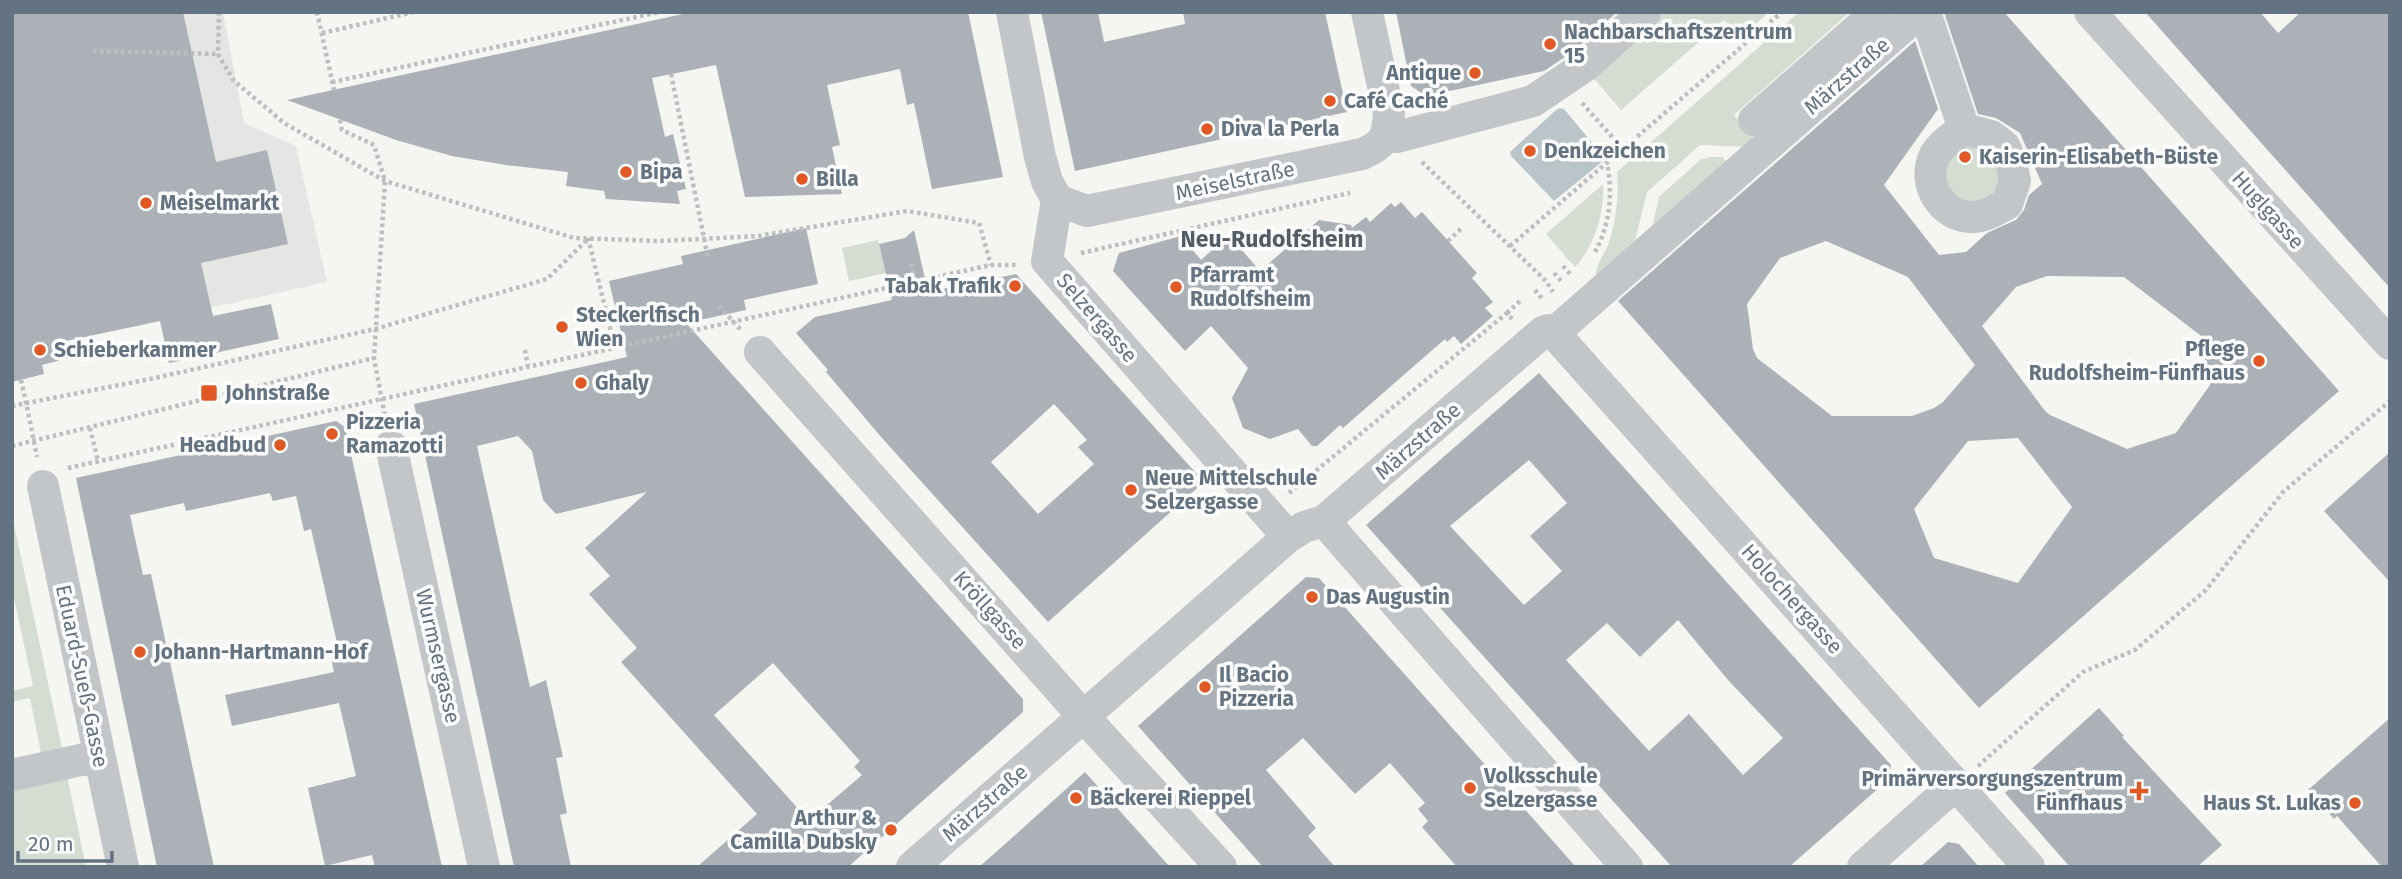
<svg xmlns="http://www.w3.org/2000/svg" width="2402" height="879" viewBox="0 0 2402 879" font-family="'Fira Sans',sans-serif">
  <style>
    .built { fill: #e5e6e4 }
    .green { fill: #d5dcd2 }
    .water { fill: #bac5c9 }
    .building { fill: #abb1b7; fill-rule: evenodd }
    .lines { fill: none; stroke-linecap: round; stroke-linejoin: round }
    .path { stroke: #bcbec0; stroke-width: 4.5; stroke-dasharray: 3.5 3.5; stroke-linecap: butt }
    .minor { stroke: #c2c6c9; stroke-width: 32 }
    .path-bridge { stroke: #bcbec0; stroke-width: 4.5; stroke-dasharray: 3.5 3.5; stroke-linecap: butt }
    .poi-dot { fill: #e15825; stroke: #fff; stroke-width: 2.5 }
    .labels { text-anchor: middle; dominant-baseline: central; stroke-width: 7; stroke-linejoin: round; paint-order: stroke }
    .poi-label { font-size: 21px; font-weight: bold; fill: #647382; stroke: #fff; text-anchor: start }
    .street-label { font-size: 21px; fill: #647382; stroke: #fff }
    .neighbourhood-label { font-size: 23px; font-weight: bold; fill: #525d67; stroke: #fff }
  </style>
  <rect width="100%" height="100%" fill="#f5f5f1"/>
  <path class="built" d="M12 12H223L244 123 296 146 327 282 12 352Z"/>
  <path class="green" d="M1661 12H1769L1740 38 1724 20 1621 110 1590 74Z
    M1799 12H1850L1734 115 1756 140 1749 147 1700 145 1647 192 1633 249 1596 276C1595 266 1604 255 1608 245 1616 221 1619 197 1617 172Z
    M1982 143 2001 167 1997 196 1974 205 1953 201 1939 167 1951 147Z
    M1711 157H1723L1727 164 1657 226 1653 224 1659 197 1701 159Z
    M1603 184C1605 212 1594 247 1575 267L1546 234Z
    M878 240 886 273 849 281 842 248Z
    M12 515 62 748 41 753 30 698 12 702V691L33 686 12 589Z
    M67 776 86 867H12V788Z"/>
  <path class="water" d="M1560 108 1564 109 1604 157 1603 161 1554 201 1511 156 1510 152 1556 110Z"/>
  <path class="building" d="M12 12H183L216 162 267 150 288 244 201 263 213 316 271 304 279 339 169 363 160 321 66 341 69 358 42 365 44 374 12 382Z
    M692 12H968L1003 177 932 189 914 103 907 105 900 69 827 85 840 145 832 147 842 194 745 197 716 65 652 78 665 137 673 134 686 189 677 191 680 204 606 199 604 191 566 186 568 172 506 165 452 156 396 140 287 100Z
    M1041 12H1098L1104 42 1185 24 1183 12H1325L1347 112 1075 171Z
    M1396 12H1617L1574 51 1544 71 1426 96 1411 86Z
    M1944 12H2004L2339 391 1979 708 1618 301 1915 41 1938 109 1884 185 1939 255 1966 252 1987 233 2016 220 2024 210 2029 195 2042 184 2020 133 1996 118 1978 114ZM1826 241 1908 277 1975 365 1943 402 1934 408 1912 416H1832L1757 358 1753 349 1747 304 1780 258ZM2047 276 2124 277 2200 335 2210 385 2176 433 2127 449 2050 415 2045 411 1982 326 2016 287ZM2018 438 2072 507 2018 583 1934 558 1914 509 1968 441Z
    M2145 12H2260L2278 33 2301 12H2390V288Z
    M1401 202 1415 218 1422 212 1477 273 1472 278 1493 302 1485 308 1493 316 1461 344 1454 336 1447 342 1445 339 1343 428 1340 425 1317 446H1312L1298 429 1270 439 1243 428 1232 398 1248 368 1211 326 1185 351 1113 271 1119 253 1181 236 1201 260 1229 235 1260 271 1319 220 1351 225 1352 228 1366 217 1370 222 1391 203 1395 207Z
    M806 228 818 284 744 300 746 310 686 323 1023 699V712L848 867H697L757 814 621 662 637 648 589 594 610 576 585 548 647 492 556 514 543 500 532 451 518 436 477 446 530 687 546 680 563 757 556 758 567 813 560 815 571 867H514L414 404 627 357 609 281 683 264 681 256ZM773 663 860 761 854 767 862 775 813 817 812 815 809 818 804 811 802 813 714 715Z
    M914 230 928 292 1016 274 1204 482 1048 622 882 438 826 372 828 370 796 333 815 317 892 300 879 244 905 238ZM1054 404 1087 440 1078 447 1094 464 1038 514 991 462Z
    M1539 373 1891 765 1890 778 1789 867H1672L1366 525ZM1529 460 1567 503 1530 536 1562 571 1524 605 1450 526ZM1678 620 1728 680 1783 738 1743 775 1689 714 1649 751 1566 660 1607 623 1640 657Z
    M336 421 345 427 442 867H375L372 855 325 866 308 788 356 776 339 703 232 726 225 695 334 672 331 658 340 656 311 529 304 531 296 496 273 501 270 493 186 511 184 503 130 515 143 575 151 574 214 867H157L76 478Z
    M2390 452V582L2324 511Z
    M1306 577 1319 578 1576 867H1457L1422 827 1428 821 1418 809 1425 803 1390 763 1355 794 1303 738 1266 770 1316 828 1308 836 1335 867H1263L1138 726Z
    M2099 708 2124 736 2122 737 2222 845 2197 867H2070L2005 793Z
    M2390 718V867H2382L2337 816 2334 819 2308 790Z
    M1085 772 1170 867H979L1013 837Z
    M1948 842 1959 844 1979 867H1920Z"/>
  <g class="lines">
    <path class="path" d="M219 12 218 54 233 80 284 123 385 181 574 238 660 241 758 236 907 211 979 223 991 265
      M317 12 334 90
      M322 33 414 12
      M93 51 218 54
      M671 74 708 258
      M332 82 660 12
      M1582 103 1623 149
      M340 120 342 130 374 145 385 181 374 358 385 417
      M1422 162 1546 281 1553 292
      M588 238 615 348
      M1448 241 1463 227
      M1510 246 1782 12
      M1595 252C1610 225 1613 193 1607 163
      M1081 253 1350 193
      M911 264 915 282
      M1563 266 1571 275
      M1554 273 1563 283
      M1535 290 1543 300
      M719 306 741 330
      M1507 313 1520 301
      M525 350 528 367
      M12 406 155 378 375 329 547 279 588 239
      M27 407 37 457
      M90 428 98 461
      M12 446 374 358
      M68 468 991 265H1017
      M1289 493 1507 313 1513 320
      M1978 766 2083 672 2135 650 2206 590 2283 492 2390 401"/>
    <path class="minor" d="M1012 12 1040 157 1047 181 1057 200 1047 261 1288 537
      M1925 12 1964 129
      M2090 12 2390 344
      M1754 120 1877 12
      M1964 129 1991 136 2004 146 2011 161 2015 181 2007 204C1999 208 1990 214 1981 216 1947 224 1919 186 1935 155 1941 144 1954 136 1964 129Z
      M1388 130 1397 137 1533 101 1585 66 1645 12
      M1057 200 1087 211 1362 154C1385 144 1387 138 1389 114L1367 12
      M1554 333 2029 867
      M760 352 1083 716 1221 867
      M391 446 484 867
      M43 486 123 867
      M1324 521 1627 867
      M12 775 99 756
      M912 867 1288 537 1304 527 1324 521 1543 332 1549 330 1554 333 1920 12
      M1863 867 1956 784"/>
    <path class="path-bridge" d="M21 380 27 407"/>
  </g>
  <g class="poi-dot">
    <circle cx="1550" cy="44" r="7"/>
    <circle cx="1475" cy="73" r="7"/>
    <circle cx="1330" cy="101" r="7"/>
    <circle cx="1207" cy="129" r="7"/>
    <circle cx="1530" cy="151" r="7"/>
    <circle cx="1965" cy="157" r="7"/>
    <circle cx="626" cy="172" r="7"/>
    <circle cx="802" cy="179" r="7"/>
    <circle cx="146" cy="203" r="7"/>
    <circle cx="1015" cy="286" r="7"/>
    <circle cx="1176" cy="287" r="7"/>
    <circle cx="562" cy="327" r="7"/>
    <circle cx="40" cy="350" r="7"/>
    <circle cx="2259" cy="361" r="7"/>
    <circle cx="581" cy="383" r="7"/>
    <rect x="200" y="384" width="18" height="18" rx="3.5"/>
    <circle cx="332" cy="434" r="7"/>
    <circle cx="280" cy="445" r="7"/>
    <circle cx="1131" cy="490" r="7"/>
    <circle cx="1312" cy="597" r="7"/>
    <circle cx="140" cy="652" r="7"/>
    <circle cx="1205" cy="687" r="7"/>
    <circle cx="1470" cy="788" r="7"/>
    <path d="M2135.5 780.5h7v7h7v7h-7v7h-7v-7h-7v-7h7z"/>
    <circle cx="1076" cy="798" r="7"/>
    <circle cx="2355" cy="803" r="7"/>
    <circle cx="891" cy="830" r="7"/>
  </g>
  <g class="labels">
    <g class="poi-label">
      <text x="1564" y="32">Nachbarschaftszentrum<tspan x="1564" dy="24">15</tspan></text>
      <text x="1461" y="73" text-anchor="end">Antique</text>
      <text x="1344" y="101">Café Caché</text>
      <text x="1221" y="129">Diva la Perla</text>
      <text x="1544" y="151">Denkzeichen</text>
      <text x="1979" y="157">Kaiserin-Elisabeth-Büste</text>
      <text x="640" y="172">Bipa</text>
      <text x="816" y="179">Billa</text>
      <text x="160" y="203">Meiselmarkt</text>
      <text x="1190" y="275">Pfarramt<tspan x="1190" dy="24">Rudolfsheim</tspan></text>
      <text x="1001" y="286" text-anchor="end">Tabak Trafik</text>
      <text x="576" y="315">Steckerlfisch<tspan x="576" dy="24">Wien</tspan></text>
      <text x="2245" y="349" text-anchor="end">Pflege<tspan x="2245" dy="24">Rudolfsheim-Fünfhaus</tspan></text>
      <text x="54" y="350">Schieberkammer</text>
      <text x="595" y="383">Ghaly</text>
      <text x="225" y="393">Johnstraße</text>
      <text x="346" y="422">Pizzeria<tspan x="346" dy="24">Ramazotti</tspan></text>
      <text x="266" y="445" text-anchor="end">Headbud</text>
      <text x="1145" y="478">Neue Mittelschule<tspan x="1145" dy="24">Selzergasse</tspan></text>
      <text x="1326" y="597">Das Augustin</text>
      <text x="154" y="652">Johann-Hartmann-Hof</text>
      <text x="1219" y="675">Il Bacio<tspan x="1219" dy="24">Pizzeria</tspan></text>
      <text x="1484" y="776">Volksschule<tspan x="1484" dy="24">Selzergasse</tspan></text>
      <text x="2123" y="779" text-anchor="end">Primärversorgungszentrum<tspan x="2123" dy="24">Fünfhaus</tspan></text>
      <text x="1090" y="798">Bäckerei Rieppel</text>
      <text x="2341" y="803" text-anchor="end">Haus St. Lukas</text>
      <text x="877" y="818" text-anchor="end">Arthur &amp;<tspan x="877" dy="24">Camilla Dubsky</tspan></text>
    </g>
    <g class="street-label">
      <text transform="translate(1847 76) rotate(-41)">Märzstraße</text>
      <text transform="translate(1235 181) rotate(-12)">Meiselstraße</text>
      <text transform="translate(2268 210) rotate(48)">Huglgasse</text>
      <text transform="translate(1097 318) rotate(49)">Selzergasse</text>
      <text transform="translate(1418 441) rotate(-41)">Märzstraße</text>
      <text transform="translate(1792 599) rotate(48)">Holochergasse</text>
      <text transform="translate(990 610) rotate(48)">Kröllgasse</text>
      <text transform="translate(438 656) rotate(77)">Wurmsergasse</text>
      <text transform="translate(82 676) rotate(78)">Eduard-Sueß-Gasse</text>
      <text transform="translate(985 803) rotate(-41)">Märzstraße</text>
    </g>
    <g class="neighbourhood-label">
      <text x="1272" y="239">Neu-Rudolfsheim</text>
    </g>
  </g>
  <rect width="2402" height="879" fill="none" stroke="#647382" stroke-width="28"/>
  <path d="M18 851v10h94v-10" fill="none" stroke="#647382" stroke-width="3.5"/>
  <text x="28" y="851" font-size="21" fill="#647382" stroke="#ffffff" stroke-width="5" paint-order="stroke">20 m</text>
</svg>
